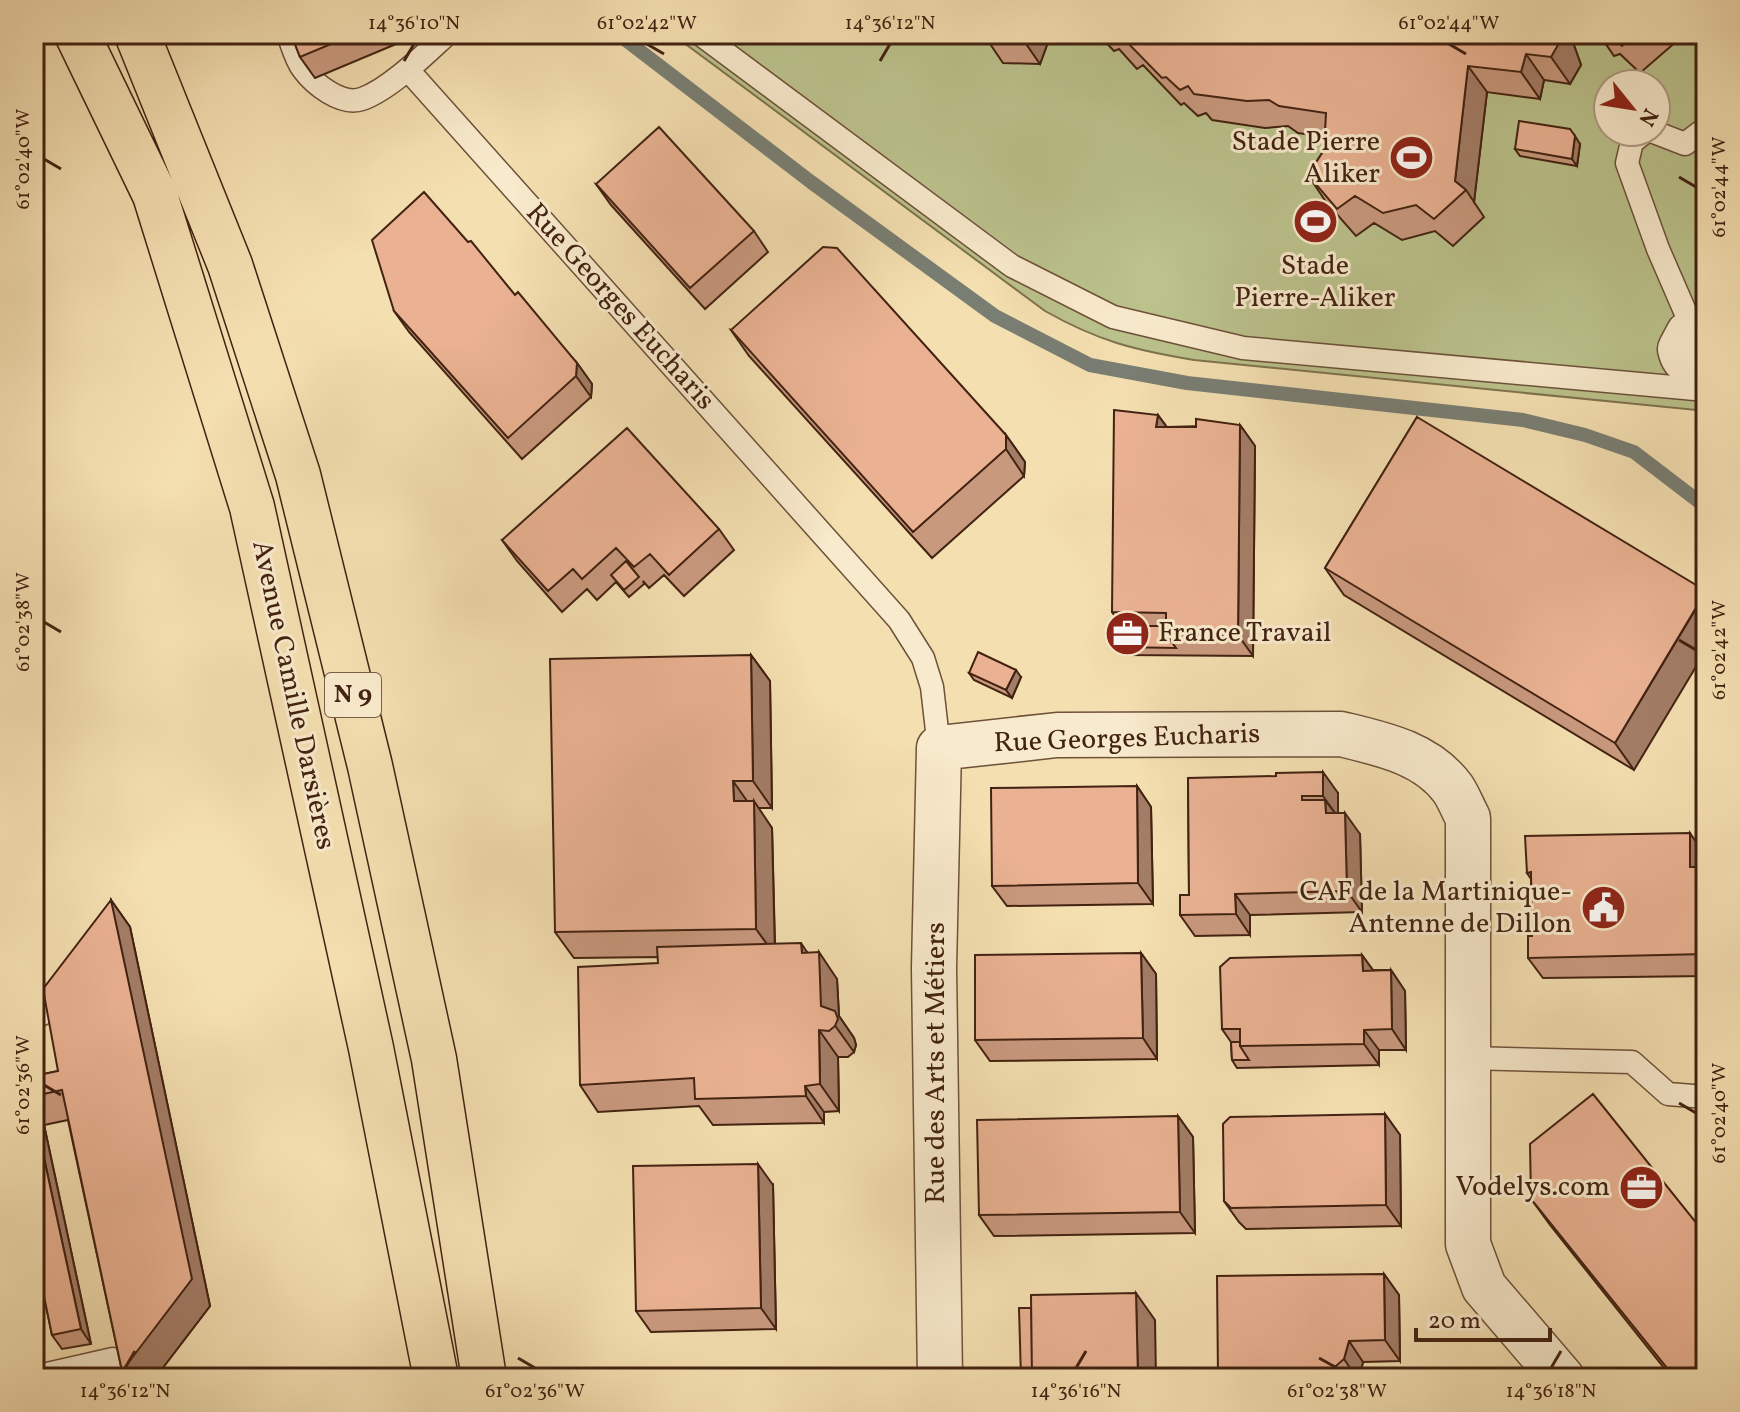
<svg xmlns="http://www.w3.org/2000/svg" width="1740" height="1412" viewBox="0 0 1740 1412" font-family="Vollkorn,serif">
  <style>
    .green { fill: #bbc28c; stroke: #7e724e; stroke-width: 2; fill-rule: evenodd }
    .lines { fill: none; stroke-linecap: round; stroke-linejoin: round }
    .stream { stroke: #797e73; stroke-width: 14 }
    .service-casing { stroke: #6e5139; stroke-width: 25 }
    .minor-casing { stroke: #6e5139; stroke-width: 47 }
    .primary-casing { stroke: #422211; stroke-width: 47 }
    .service { stroke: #f8eacc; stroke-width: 22 }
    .minor { stroke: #f8eacc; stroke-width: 44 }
    .primary { stroke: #f4dfb1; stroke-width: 44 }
    .wall { fill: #c9997e; stroke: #422211; stroke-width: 2 }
    .shaded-wall { fill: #a47d67; stroke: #422211; stroke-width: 2 }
    .building { fill: #eab293; stroke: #422211; stroke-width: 2 }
    .ticks { fill: none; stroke: #422211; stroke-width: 3 }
    .labels { text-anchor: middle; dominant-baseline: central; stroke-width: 6; stroke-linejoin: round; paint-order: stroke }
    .shield { fill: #f8eacc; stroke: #795e49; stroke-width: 2 }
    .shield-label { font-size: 26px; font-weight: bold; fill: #422211 }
    .poi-label { font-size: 28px; fill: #422211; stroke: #f8eacc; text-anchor: end }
    .street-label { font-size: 28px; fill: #422211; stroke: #f8eacc }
    .neatline { fill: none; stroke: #422211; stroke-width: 3 }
    .ticks-label { font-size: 20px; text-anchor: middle; fill: #422211 }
  </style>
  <rect width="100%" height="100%" fill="#f4dfb1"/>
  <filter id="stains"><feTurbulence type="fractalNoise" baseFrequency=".0025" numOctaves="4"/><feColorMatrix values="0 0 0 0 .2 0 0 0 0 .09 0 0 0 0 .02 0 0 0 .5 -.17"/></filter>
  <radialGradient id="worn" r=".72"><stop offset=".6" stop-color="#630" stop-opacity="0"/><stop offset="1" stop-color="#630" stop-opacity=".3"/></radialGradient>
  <path class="green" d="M672 34H1706V411L1194 360C1134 350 1098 341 1045 311ZM1608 84H1656V132H1608Z"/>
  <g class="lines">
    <path class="stream" d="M618 34 811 182 995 316 1090 365 1187 383 1523 420 1585 435 1634 452 1706 507"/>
    <defs>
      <path id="service" d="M288 34C292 45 296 60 303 69 314 84 341 106 362 99 390 89 425 54 447 34
        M700 34 1012 266 1113 317 1243 348 1706 390
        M408 70 899 620 923 658 932 687 939 748
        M1645 132 1632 142 1627 163 1658 249 1694 332
        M1654 132 1685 144 1706 128
        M34 1015 42 1014
        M1467 1058 1632 1062 1668 1094 1706 1097
        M34 1377 113 1359"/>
      <path id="minor" d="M1706 333 1699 331 1688 334 1680 349C1683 363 1693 368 1706 364
        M940 1378 934 968 939 748 1057 735 1341 734C1382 744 1427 753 1453 789 1459 798 1463 809 1468 818V1244L1484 1287 1562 1378"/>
      <path id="primary" d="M77 34 155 195 252 507 371 1048 436 1378
        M137 34 230 265 298 475 370 766 434 1059 484 1378"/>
    </defs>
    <use href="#service" class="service-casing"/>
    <use href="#minor" class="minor-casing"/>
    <use href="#primary" class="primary-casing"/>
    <use href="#service" class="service"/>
    <use href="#minor" class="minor"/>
    <use href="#primary" class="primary"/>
  </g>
  <path class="wall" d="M291 34H420L315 78 300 57Z
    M978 34H1060L1047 45 1040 64 1003 63 986 38Z
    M1098 34H1420L1423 37 1426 34H1570L1581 65 1570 84 1544 80 1540 99 1487 92 1474 202 1484 217 1453 246 1435 231 1402 240 1374 223 1356 236 1326 202 1308 175 1324 150 1325 137 1298 133 1288 126 1265 128 1212 120 1206 113 1198 116 1184 103 1181 105 1143 65 1137 69 1119 49 1114 51Z
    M1599 34H1685L1640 73 1620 54 1614 56Z
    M1689 34H1706V51Z
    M1580 144 1577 166 1520 156 1515 149Z
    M596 184 754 231 768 252 705 309 611 205Z
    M515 295 577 363 592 384 591 397 522 459 409 332 394 311Z
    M731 330 1006 435 1025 462 1024 476 932 558 749 356Z
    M1158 415 1167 427 1240 425 1255 446 1253 656 1126 655 1121 647 1122 626 1112 612Z
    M1417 417 1634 770 1344 595 1325 568Z
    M719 529 734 550 684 596 664 575 649 588 643 581 644 584 629 597 616 582 597 600 587 589 562 612 517 561 502 540Z
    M751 655 770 681 772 808H758L772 828 775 944 807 952 837 979 839 1016 854 1038 856 1045 854 1052 848 1057H838L839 1111 824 1112V1123L713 1125 699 1106 598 1112 580 1085 658 963V957L574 958 555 932Z
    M969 673 1021 677 1012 698 974 680Z
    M1188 778 1338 793V813L1360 834 1362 912 1250 915V935L1195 936 1180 915 1189 895Z
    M1137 786 1151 807 1153 904 1007 906 992 886Z
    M1704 854 1705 867H1706V976L1543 978 1528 958 1532 936 1531 879 1527 873Z
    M111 900 130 927 210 1306 155 1378H127L122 1371 68 1120 44 1125 91 1344 62 1349 52 1335 34 1248V1076L58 1071Z
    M1141 953 1156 974 1157 1059 990 1061 975 1040Z
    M1362 955 1373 970H1391L1405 991 1406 1050H1379V1065L1237 1068 1232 1060 1231 1042 1222 1029Z
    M1385 1114 1400 1135 1401 1226 1246 1229 1239 1222 1224 1201Z
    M1178 1116 1193 1137 1195 1233 994 1236 979 1215Z
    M773 1185 776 1329 651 1332 636 1311Z
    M1531 1199 1706 1378H1672L1550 1225Z
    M1384 1274 1399 1295 1400 1361 1363 1362 1359 1378 1218 1377Z"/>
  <path class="shaded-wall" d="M1023 34H1039L1047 45 1040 64 1022 38Z
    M1561 34H1570L1581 65 1570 84 1551 57Z
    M1526 54 1544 80 1540 99 1521 72Z
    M1468 66 1487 92 1474 202 1466 190 1455 181Z
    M1575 136 1580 144 1577 166 1572 159Z
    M577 363 592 384 591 397 576 376Z
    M1158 415 1173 436 1156 427Z
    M1240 425 1255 446 1253 656 1238 635Z
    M1006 435 1025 462 1024 476 1006 449Z
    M1706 592V650L1634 770 1615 743Z
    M751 655 770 681 772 808 753 781Z
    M1016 670 1021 677 1012 698 1006 690Z
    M1323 772 1338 793V817L1323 796Z
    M733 781 752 808 734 801Z
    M1137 786 1151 807 1153 904 1138 883Z
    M1325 800 1340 820 1326 813Z
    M754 801 772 828 775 955 756 929Z
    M1345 813 1360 834 1362 912 1347 891Z
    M1690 833 1704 854 1705 888 1690 867Z
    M1235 894 1250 915V935L1236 914Z
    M111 900 130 927 210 1306 155 1378H127L122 1371Z
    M801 943 819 970V952L837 979 839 1016 854 1038 856 1045 854 1052 821 1006 802 953Z
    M1141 953 1156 974 1157 1059 1143 1038Z
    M1362 955 1377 976 1363 971Z
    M1391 970 1405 991 1406 1050 1392 1029Z
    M819 1030 838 1057 839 1111 820 1084Z
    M1364 1030 1379 1050V1065L1364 1044Z
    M805 1086 824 1112V1123L806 1096Z
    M34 1111 44 1125 91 1344 81 1329 36 1121 34 1118Z
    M1385 1114 1400 1135 1401 1226 1386 1205Z
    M1178 1116 1193 1137 1195 1233 1180 1212Z
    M758 1164 773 1185 776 1329 761 1308Z
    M1384 1274 1399 1295 1400 1361 1385 1340Z
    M1136 1293 1155 1320 1156 1378H1138Z
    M1349 1341 1363 1362 1359 1378H1357L1344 1359Z"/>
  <path class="building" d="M291 34H355L300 57Z
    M985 34H1023L1022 38 985 36Z
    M1111 34H1420L1423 37 1426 34H1561L1562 38 1551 57 1526 54 1521 72 1468 66 1455 181 1466 190 1434 219 1416 205 1383 213 1355 196 1337 209 1308 175 1324 150 1326 113 1279 106 1269 100 1247 101 1194 94 1188 86 1180 90 1166 77 1162 78 1124 39 1118 43Z
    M1608 34H1635L1622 46Z
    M1694 34H1706V46Z
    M1519 121 1570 129 1575 136 1572 159 1515 149Z
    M659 127 754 231 690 288 596 184Z
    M424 192 468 242 471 241 515 295 518 292 577 363 576 376 508 438 394 311 372 240Z
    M823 247 837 248 1006 435V449L913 532 731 330Z
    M1114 410 1158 415 1156 427H1196V419L1240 425 1238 635 1166 634V613L1112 612Z
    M1417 417 1706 591 1615 743 1325 568Z
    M627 428 719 529 669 575 650 554 634 567 616 548 582 579 573 569 548 591 502 540Z
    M626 561 639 577 624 590 611 575Z
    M1122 626H1166V634L1176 648 1121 647Z
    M978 652 1016 670 1006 690 969 673Z
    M751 655 753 781H733L734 801H754L756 929 555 932 550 659Z
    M1323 772V796H1302V800H1325L1326 813H1345L1347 891 1235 894 1236 914 1180 915V895H1189L1188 778 1276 776V773Z
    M1137 786 1138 883 992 886 991 788Z
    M1690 833V867H1706V954L1528 958V936H1532L1531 872 1527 873 1525 836Z
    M111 900 192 1279 122 1371 62 1090 34 1096V1076L58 1071 43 989Z
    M801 943 802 953 819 952 821 1006 835 1011 838 1019 835 1026 829 1031 819 1030 820 1084 805 1086 806 1096 695 1099 694 1078 580 1085 578 967 658 963 657 947Z
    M1141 953 1143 1038 975 1040V955Z
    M1362 955 1363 971 1391 970 1392 1029 1364 1030V1044L1240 1046V1029H1222L1220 967 1230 958Z
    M1231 1042H1240V1046L1249 1060H1232Z
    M1593 1094 1706 1235V1378H1675L1531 1199 1530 1144Z
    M1385 1114 1386 1205 1231 1208 1224 1201 1223 1124 1230 1117Z
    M1178 1116 1180 1212 979 1215 977 1120Z
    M34 1121H36L81 1329 52 1335 34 1248Z
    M758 1164 761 1308 636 1311 633 1166Z
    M1384 1274 1385 1340 1349 1341 1344 1359 1336 1366 1324 1371 1218 1377 1217 1276Z
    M1136 1293 1138 1378H1032L1031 1295Z
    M1019 1308H1031L1032 1378H1021Z"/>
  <path class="ticks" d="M647 44 664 54M1449 44 1466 54M404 61 414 44M880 61 890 44M44 159 61 169M1679 177 1696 187M44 622 61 632M1679 640 1696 650M44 1085 61 1095M1679 1103 1696 1113M518 1358 535 1368M1319 1358 1337 1368M125 1368 135 1351M1076 1368 1086 1351M1551 1368 1561 1351"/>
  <defs>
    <symbol id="stadium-disc" viewBox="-11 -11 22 22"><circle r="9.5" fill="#8f2418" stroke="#f8eacc"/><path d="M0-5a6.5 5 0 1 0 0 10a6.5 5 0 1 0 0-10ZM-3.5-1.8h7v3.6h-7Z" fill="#fff"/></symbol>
    <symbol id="office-disc" viewBox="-11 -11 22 22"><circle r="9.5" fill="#8f2418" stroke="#f8eacc"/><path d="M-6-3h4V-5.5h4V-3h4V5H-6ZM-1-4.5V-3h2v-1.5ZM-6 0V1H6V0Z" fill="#fff"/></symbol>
    <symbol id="civic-disc" viewBox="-11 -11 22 22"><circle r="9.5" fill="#8f2418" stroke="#f8eacc"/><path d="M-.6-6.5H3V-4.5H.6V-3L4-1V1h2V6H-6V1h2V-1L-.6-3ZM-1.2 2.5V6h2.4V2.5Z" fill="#fff"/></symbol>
  </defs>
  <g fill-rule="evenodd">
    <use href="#stadium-disc" x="1386" y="132" width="51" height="51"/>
    <use href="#stadium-disc" x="1290" y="196" width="51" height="51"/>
    <use href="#office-disc" x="1102" y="608" width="51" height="51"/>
    <use href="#civic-disc" x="1578" y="882" width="51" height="51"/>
    <use href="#office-disc" x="1616" y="1162" width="51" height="51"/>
  </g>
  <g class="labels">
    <rect class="shield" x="325" y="673" width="56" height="44" rx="6"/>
    <g class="shield-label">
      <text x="353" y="695">N 9</text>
    </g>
    <g class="poi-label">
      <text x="1380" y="142">Stade Pierre<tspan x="1380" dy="32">Aliker</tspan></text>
      <text x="1315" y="266" text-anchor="middle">Stade<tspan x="1315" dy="32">Pierre-Aliker</tspan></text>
      <text x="1158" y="633" text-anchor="start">France Travail</text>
      <text x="1572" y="892">CAF de la Martinique-<tspan x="1572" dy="32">Antenne de Dillon</tspan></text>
      <text x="1610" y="1187">Vodelys.com</text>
    </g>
    <g class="street-label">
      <text transform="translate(620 307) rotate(48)">Rue Georges Eucharis</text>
      <text transform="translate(293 695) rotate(78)">Avenue Camille Darsières</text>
      <text transform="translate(1127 739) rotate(-2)">Rue Georges Eucharis</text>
      <text transform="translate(936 1063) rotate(-90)">Rue des Arts et Métiers</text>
    </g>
  </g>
  <rect width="1740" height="1412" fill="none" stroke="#f4dfb1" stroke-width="88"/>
  <g transform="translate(1632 108) rotate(120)"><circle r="38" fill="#f8eacc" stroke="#af9a81" stroke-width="2"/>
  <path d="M0-6L14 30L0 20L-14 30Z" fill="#8f2418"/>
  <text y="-12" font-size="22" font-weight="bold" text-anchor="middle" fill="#422211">N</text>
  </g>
  <path d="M1416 1328v12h134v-12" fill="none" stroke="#422211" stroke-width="4"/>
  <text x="1428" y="1328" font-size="24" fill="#422211" stroke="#f8eacc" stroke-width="6" paint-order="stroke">20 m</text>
  <rect x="44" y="44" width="1652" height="1324" class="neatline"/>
  <g class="ticks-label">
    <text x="414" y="29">14°36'10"N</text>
    <text x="647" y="29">61°02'42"W</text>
    <text x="890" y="29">14°36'12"N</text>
    <text x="1449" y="29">61°02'44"W</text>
    <text transform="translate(22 159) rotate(-90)" y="7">61°02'40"W</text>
    <text transform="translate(1718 187) rotate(-90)" y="7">61°02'44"W</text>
    <text transform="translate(22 622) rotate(-90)" y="7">61°02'38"W</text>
    <text transform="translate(1718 650) rotate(-90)" y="7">61°02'42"W</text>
    <text transform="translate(22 1085) rotate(-90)" y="7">61°02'36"W</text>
    <text transform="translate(1718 1113) rotate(-90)" y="7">61°02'40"W</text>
    <text x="125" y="1397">14°36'12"N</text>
    <text x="535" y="1397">61°02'36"W</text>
    <text x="1076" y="1397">14°36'16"N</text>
    <text x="1337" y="1397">61°02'38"W</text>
    <text x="1551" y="1397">14°36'18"N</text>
  </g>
  <rect width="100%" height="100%" filter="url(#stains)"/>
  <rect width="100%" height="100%" fill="url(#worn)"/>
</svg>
